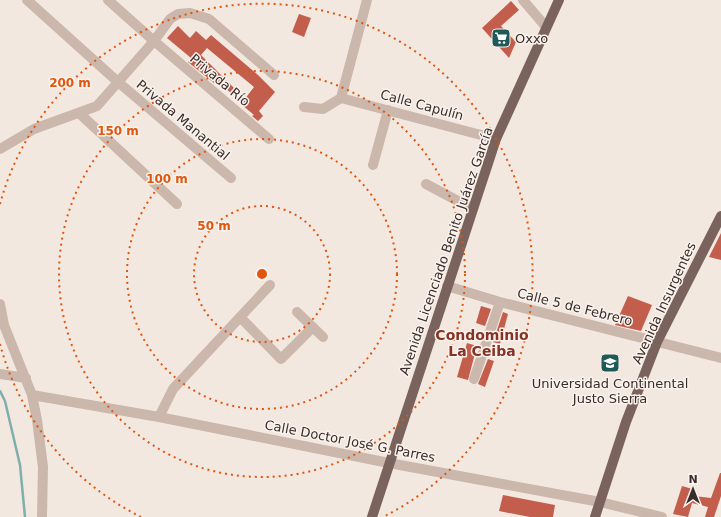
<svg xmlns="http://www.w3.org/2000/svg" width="721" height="517" viewBox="0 0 721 517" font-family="'DejaVu Sans',sans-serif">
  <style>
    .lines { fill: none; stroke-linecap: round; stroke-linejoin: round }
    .stream { stroke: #7fafac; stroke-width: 2.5 }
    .building { fill: #c35e4d }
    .minor { stroke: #cbb7ab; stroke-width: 10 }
    .major { stroke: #7a635c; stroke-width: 10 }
    .ring { fill: none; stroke: #df570e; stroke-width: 2; stroke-dasharray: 2 4 }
    .labels { text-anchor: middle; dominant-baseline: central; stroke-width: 3; stroke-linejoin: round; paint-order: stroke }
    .poi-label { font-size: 13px; fill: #392d2a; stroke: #faf2ec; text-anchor: start }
    .street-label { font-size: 13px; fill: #392d2a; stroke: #faf2ec }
    .neighbourhood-label { font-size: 14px; font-weight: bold; fill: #863225; stroke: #faf2ec }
    .centre { fill: #df570e; stroke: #faf2ec; stroke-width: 2 }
    .ring-label { font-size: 12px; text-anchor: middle; font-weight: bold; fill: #df570e; stroke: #faf2ec; stroke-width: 3; stroke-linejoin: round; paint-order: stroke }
  </style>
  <rect width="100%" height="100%" fill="#f3e8e0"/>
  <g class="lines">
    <path class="stream" d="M0 391 5 401 20 465 25 517"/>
  </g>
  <path class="building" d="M511 1 519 10 501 26 516 42 509 58 482 28Z
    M299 14 311 18 304 37 292 32Z
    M178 26 190 38 196 31 206 40 211 35 258 75 275 92 259 111 263 116 258 121 252 116 254 115 241 104 254 87 207 48 201 55 236 90 232 94 217 81 214 83 188 62 191 58 167 38Z
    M721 233V260L709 257Z
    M628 296 652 305 641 331 615 325Z
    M481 306 491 309 485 326 476 323Z
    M503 312 508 314 500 344 493 342Z
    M467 343 477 346 468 380 457 377Z
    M488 359 494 361 485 387 478 384Z
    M720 473H721V496L714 517H705L708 507 692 503 688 517 673 514 682 486 696 490 694 496 711 498Z
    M503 495 555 505 553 517H530L499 511Z"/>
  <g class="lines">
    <path class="minor" d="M27 0 118 82 231 178
      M108 0 154 41 269 139
      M523 0 546 27
      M341 98 496 139
      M341 98 367 0
      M304 107 323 109 341 98
      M79 113 177 204
      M0 149 34 129 97 106 154 41 170 19 178 14 190 13 209 19 274 75
      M373 165 388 110
      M426 184 473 209
      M447 286 500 302 721 358
      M0 304 4 325 32 395 37 420 43 467 42 517
      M297 312 323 337
      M240 317 281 359 313 327
      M0 374 26 378
      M474 379 500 302
      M32 395 159 417 389 463 600 502 662 517
      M159 417 173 389 270 285"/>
    <path class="major" d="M372 517 496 139 559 0
      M595 517 626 422 657 342 721 216"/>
  </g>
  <g class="ring">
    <circle cx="262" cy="274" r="68"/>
    <circle cx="262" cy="274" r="135"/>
    <circle cx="262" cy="274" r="203"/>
    <path d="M141 517A271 271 0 0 1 0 344M0 204A271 271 0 1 1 383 517"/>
  </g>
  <defs>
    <symbol id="supermarket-square" viewBox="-11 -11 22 22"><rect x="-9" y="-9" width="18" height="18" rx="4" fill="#205a58" stroke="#faf2ec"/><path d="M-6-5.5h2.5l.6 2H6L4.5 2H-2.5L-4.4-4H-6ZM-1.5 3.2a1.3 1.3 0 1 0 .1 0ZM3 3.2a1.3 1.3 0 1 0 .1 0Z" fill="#fff"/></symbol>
    <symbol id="university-square" viewBox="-11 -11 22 22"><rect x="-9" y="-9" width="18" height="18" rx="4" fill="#205a58" stroke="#faf2ec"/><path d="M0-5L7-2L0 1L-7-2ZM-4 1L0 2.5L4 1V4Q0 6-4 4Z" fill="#fff"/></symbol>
  </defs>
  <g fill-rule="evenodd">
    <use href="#supermarket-square" x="490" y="27" width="22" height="22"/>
    <use href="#university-square" x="599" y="352" width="22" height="22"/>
  </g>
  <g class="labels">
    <g class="poi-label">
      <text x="515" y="38">Oxxo</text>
      <text x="610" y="383" text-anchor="middle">Universidad Continental<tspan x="610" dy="15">Justo Sierra</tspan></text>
    </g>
    <g class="street-label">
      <text transform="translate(220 80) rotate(40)">Privada Río</text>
      <text transform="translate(422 105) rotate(15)">Calle Capulín</text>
      <text transform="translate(183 120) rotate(40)">Privada Manantial</text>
      <text transform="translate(446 251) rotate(-71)">Avenida Licenciado Benito Juárez García</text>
      <text transform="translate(664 303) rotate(-65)">Avenida Insurgentes</text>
      <text transform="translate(575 307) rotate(14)">Calle 5 de Febrero</text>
      <text transform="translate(350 441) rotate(11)">Calle Doctor José G. Parres</text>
    </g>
    <g class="neighbourhood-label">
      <text x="482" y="335">Condominio<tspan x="482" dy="16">La Ceiba</tspan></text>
    </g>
  </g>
  <circle cx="262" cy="274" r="6" class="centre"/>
  <g class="ring-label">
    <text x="70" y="87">200 m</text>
    <text x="118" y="135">150 m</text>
    <text x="167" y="183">100 m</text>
    <text x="214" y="230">50 m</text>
  </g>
  <g transform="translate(693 489)" stroke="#faf2ec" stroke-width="3" paint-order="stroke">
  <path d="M0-3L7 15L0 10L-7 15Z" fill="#392d2a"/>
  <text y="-6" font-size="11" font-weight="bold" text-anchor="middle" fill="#392d2a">N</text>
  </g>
</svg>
